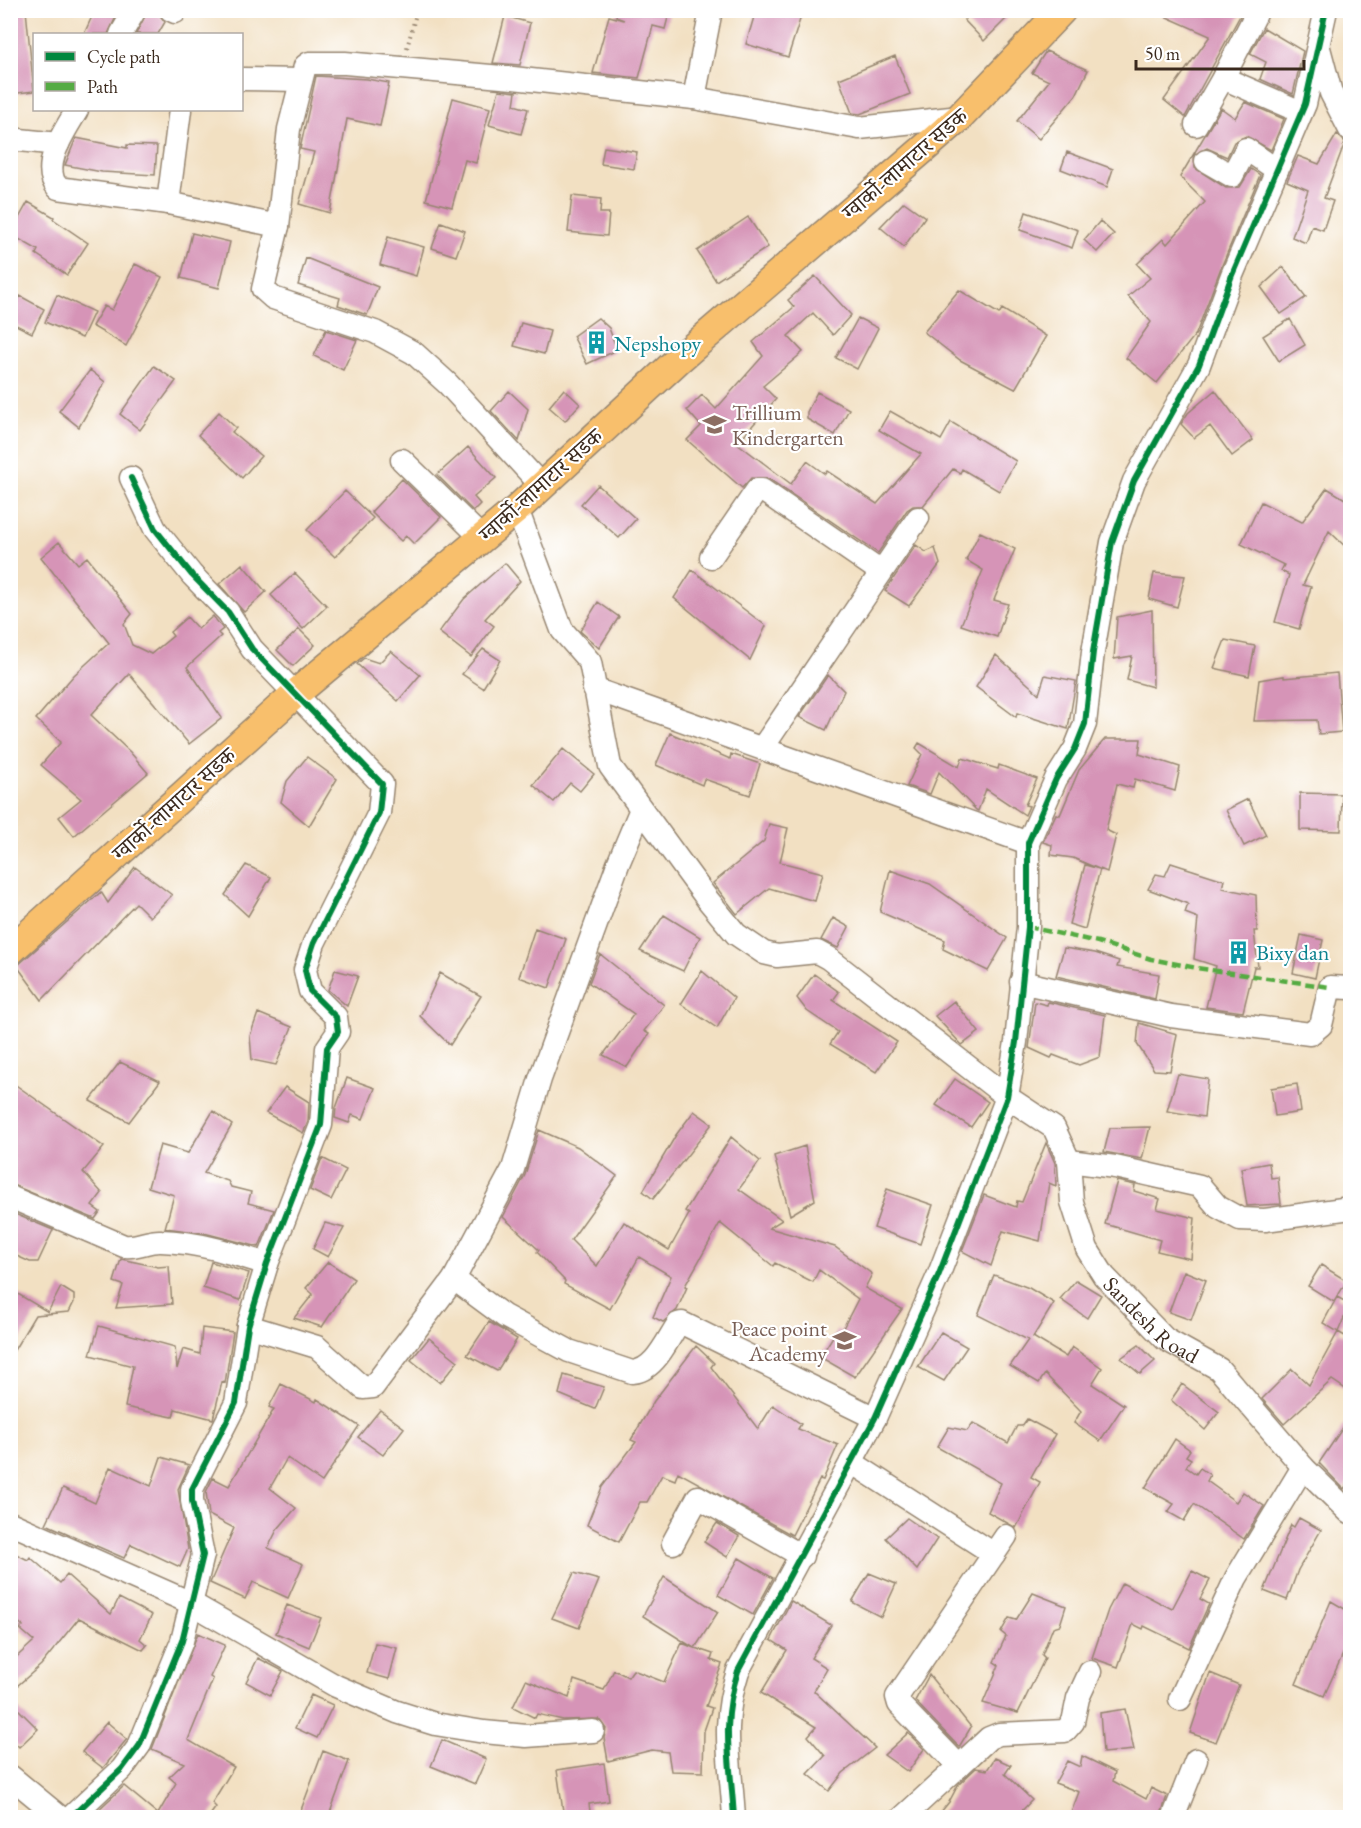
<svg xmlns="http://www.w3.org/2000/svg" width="1361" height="1828" viewBox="0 0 1361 1828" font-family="'EB Garamond','Noto Serif Devanagari',serif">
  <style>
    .building { fill: #d694b7 }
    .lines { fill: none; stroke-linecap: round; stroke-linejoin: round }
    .minor-casing { stroke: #968570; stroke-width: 25 }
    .major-casing { stroke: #968570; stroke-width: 31 }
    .path { stroke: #968570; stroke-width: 4; stroke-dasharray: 1.5 4.5; stroke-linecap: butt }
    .minor { stroke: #fff; stroke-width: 22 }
    .major { stroke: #f8bf6c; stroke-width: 28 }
    .quiet { stroke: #55ab43; stroke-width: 4.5; stroke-dasharray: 9 4.5; stroke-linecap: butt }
    .cycleway-casing { stroke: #fff; stroke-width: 10 }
    .cycleway { stroke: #00873e; stroke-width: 6 }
    .labels { text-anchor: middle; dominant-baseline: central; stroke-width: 4.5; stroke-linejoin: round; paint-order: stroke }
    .street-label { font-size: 22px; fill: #3b2a1e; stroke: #fff }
    .culture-label { font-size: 22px; fill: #0d838f; stroke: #fff; text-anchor: start }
    .education-label { font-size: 22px; fill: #785e54; stroke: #fff; text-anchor: start }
  </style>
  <rect width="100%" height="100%" fill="#fff"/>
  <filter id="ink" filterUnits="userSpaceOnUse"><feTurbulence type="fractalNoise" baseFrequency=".0167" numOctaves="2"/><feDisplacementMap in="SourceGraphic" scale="12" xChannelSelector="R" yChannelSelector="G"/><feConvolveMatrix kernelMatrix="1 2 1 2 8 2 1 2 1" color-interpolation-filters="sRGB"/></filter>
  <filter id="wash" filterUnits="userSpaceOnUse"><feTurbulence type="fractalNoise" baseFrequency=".008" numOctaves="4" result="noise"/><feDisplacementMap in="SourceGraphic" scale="24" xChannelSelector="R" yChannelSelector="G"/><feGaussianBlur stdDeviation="1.35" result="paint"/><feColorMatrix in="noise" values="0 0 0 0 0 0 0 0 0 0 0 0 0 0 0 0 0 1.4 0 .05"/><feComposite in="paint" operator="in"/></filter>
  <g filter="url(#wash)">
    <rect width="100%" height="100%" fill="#f2e0c2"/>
    <g id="blocks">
      <path class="building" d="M10 10H26L34 91 10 94Z
        M95 10H119L108 34H84Z
        M148 10 159 14 165 22 158 34H136Z
        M617 10H670L665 29 653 26 639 78 593 73 609 16 624 20 616 17Z
        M756 10H803L788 57 746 44Z
        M974 10H1015L984 41 964 20Z
        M1151 10H1243L1185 117 1164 100 1210 36Z
        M505 16 530 23 520 65 493 63Z
        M1264 28 1303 51 1293 94 1260 79 1266 62 1250 54Z
        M1046 51 1088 70 1076 95 1039 139 1017 121 1049 81 1032 73Z
        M895 56 910 94 860 114 852 113 839 79Z
        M316 76 367 79 389 83 380 126 347 119 330 213 299 204 314 152 300 149Z
        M499 90 516 92 514 105 528 109 521 134 489 125Z
        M453 98 490 108 476 163 465 160 452 207 426 200Z
        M1245 102 1284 119 1271 150 1246 136 1234 142 1227 157 1207 148 1194 155 1195 168 1226 188 1240 187 1251 169 1260 175 1220 270 1196 334 1157 383 1126 358 1151 322 1128 296 1150 278 1137 264 1163 239 1167 244 1205 202 1180 177 1221 108 1235 118Z
        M1337 134 1345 142 1324 198 1333 201 1323 230 1312 226 1306 243 1292 237 1308 190 1287 181 1298 156 1319 164Z
        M76 138 127 148V145L157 146 155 175 102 172 65 165Z
        M604 147 637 152 634 169 601 164Z
        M1067 152 1113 169 1107 187 1061 169Z
        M572 196 601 199 600 213H609L607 236 568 232Z
        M28 202 54 217 53 219 88 243 67 275 36 254 38 250 10 234Z
        M904 202 925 217 904 247 880 227Z
        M1026 212 1078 230 1072 248 1020 230Z
        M748 217 768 247 716 281 697 251Z
        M1100 221 1114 234 1097 252 1084 240Z
        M441 222 465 231 456 256 432 248Z
        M192 233 230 242 219 288 181 278Z
        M388 237 424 247 416 276 380 265Z
        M306 258 378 287 367 315 338 305 340 298 298 285Z
        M135 264 162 277 126 346 92 326 104 306 112 310Z
        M1283 267 1306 297 1281 314 1261 287Z
        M815 276 851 315 833 335 813 313 788 336 803 352 763 386 776 399 737 443 791 484 807 461 825 474 827 471 877 504 921 454 879 430 890 411 941 440 951 422 1016 461 999 491 962 469 960 473 953 469 923 506H913L907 510 878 553 769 479 751 478 742 488 687 440 701 426 687 410 702 395 716 409 763 356 753 342 794 307 788 300Z
        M959 290 999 314 1002 309 1046 336 1015 389 960 360 924 332Z
        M57 295 94 312 82 338 45 322Z
        M20 296 44 309 32 333 10 322V316Z
        M598 318 609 328 617 350 587 364 573 336Z
        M858 318 878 328 857 369 836 358Z
        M1290 319 1305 345 1279 361 1263 336Z
        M521 323 550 331 544 354 514 346Z
        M326 330 357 340 343 370 314 356Z
        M154 366 176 381 140 430 120 414Z
        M90 370 105 382 79 427 59 411Z
        M564 389 580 404 565 421 549 407Z
        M1215 390 1253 440 1232 456 1210 426 1194 438 1181 424 1188 413Z
        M509 391 528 409 519 441 491 411Z
        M817 392 849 409 835 435 807 419V412Z
        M219 412 236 428 232 432 261 456 242 478 198 435Z
        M468 447 496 478 474 497 480 504 473 511 437 475Z
        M402 479 441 517 414 544 406 536 401 541 371 512Z
        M598 485 636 519 619 538 581 504Z
        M1327 488 1350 502V551L1329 531 1303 585 1311 587 1299 629 1275 622 1289 575 1281 571 1284 565 1241 544 1261 502 1302 522Z
        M345 491 373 518 335 557 307 530Z
        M980 532 1015 549 994 600 1008 604 997 637 961 625 983 570 966 560Z
        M59 542 78 564 87 557 132 614 124 624 132 645 151 654 173 636 170 632 187 617 198 629 213 616 223 629 218 633 221 636 187 667 222 718 189 744 129 674 91 715 130 752 148 773 74 836 59 817 81 799 41 765 61 742 36 719 74 675 109 643 41 557Z
        M916 545 926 552 935 548 940 564 909 606 885 591Z
        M505 563 520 581 485 619 494 626 471 657 439 632 464 599Z
        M242 564 266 592 244 612 219 584Z
        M692 570 766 626 750 660 674 598Z
        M295 573 327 606 303 629 271 595Z
        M1154 573 1185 576 1177 607 1149 599Z
        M598 602 619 617 599 648 580 631Z
        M1152 610 1153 687 1127 680 1132 656 1114 659 1117 617Z
        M299 629 315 645 293 666 277 650Z
        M1225 640 1255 646 1249 676 1214 668Z
        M483 649 500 660 483 688 462 674Z
        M391 651 420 675 398 701 357 664 364 658 379 663Z
        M996 655 1039 694 1045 675 1076 681 1068 729 1017 713 1016 717 976 687Z
        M1337 673 1342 732 1319 734 1317 720 1254 721 1259 680 1284 676V678Z
        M828 675 844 691 826 730 799 717Z
        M670 733 730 759 731 754 760 764 750 795 704 779 702 785 656 765Z
        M1105 739H1141L1139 754 1180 767 1175 791 1135 779 1133 788 1117 784 1106 830 1116 835 1107 872 1100 869 1085 929 1069 924 1085 865 1099 869 1073 858 1051 855 1052 845 1043 842 1056 814 1060 815 1079 770Z
        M919 743 959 767 962 758 998 769 999 765 1037 779 1025 805 1029 806 1025 815 986 789 978 811 976 810 939 772 930 794 907 786 922 754 916 748Z
        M563 749 594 774 580 791 570 783 554 802 533 785Z
        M307 757 337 779 309 826 281 802 287 781Z
        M1300 793 1342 794 1341 831 1300 830Z
        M1248 799 1266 835 1244 846 1226 810Z
        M769 824 788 828 780 862 823 873 815 901 769 888 737 914 713 883 764 841Z
        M1171 863 1224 880 1222 888 1256 895 1257 931H1254L1258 967H1254L1243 1012 1206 1007 1216 966 1194 959 1198 918 1185 913 1188 904 1148 889 1156 874 1165 876Z
        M246 865 271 877 248 916 225 895Z
        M135 867 172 895 150 917 136 903 42 1000 17 966 101 892 108 903Z
        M890 870 930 884 1007 938 988 971 943 949 945 940 880 912Z
        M664 915 700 937 683 971 640 951Z
        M833 918 849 927 838 948 821 940Z
        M535 928 566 939 549 988 519 977Z
        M1301 935 1323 940 1315 978 1293 973Z
        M1064 948 1095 953 1119 961 1117 967 1159 974 1155 999 1056 976Z
        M600 954 664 1005 644 1031 649 1034 627 1067 603 1055 634 1014 589 983Z
        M335 970 358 976 347 1006 328 990Z
        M702 971 734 998 717 1028 681 1004Z
        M440 973 481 996 450 1045 420 1016Z
        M814 974 839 992 833 1000 897 1042 876 1072 830 1044 838 1032 807 1011 797 998Z
        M954 1001 979 1032 962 1045 935 1016Z
        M1035 1002 1047 1005 1048 1002 1105 1015 1100 1057 1079 1065 1053 1055 1051 1058 1029 1048Z
        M258 1013 292 1027 276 1065 252 1060 250 1036Z
        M1139 1023 1177 1034 1170 1071 1154 1070 1137 1044Z
        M120 1062 160 1081 129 1122 90 1101Z
        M1178 1074 1208 1079 1204 1117 1167 1111Z
        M347 1078 375 1088 363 1119 352 1115 349 1123 335 1118 336 1108Z
        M955 1079 988 1102 971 1127 936 1105Z
        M10 1081 104 1147 83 1172 102 1193 92 1206 100 1212 95 1219 10 1184Z
        M1297 1084 1301 1112 1275 1116 1271 1088Z
        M285 1087 309 1102 308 1122 303 1133 266 1113Z
        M213 1111 232 1125 204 1173 228 1181 231 1187 251 1192 248 1203 274 1210 259 1247 204 1233 165 1228 174 1195 148 1187 160 1145 188 1153Z
        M694 1111 712 1124 653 1199 643 1191 676 1135Z
        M1150 1127 1142 1159 1104 1152 1110 1128Z
        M539 1130 578 1147 617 1176 571 1240 597 1266 624 1222 669 1250 689 1214 685 1211 731 1137 760 1161 739 1189 782 1220 769 1228 835 1247 872 1274 865 1288 902 1309 855 1377 820 1357 837 1330 841 1332 858 1299 819 1270 813 1282 775 1263 773 1266 720 1223 685 1286 687 1287 677 1310 663 1322 653 1317 671 1276 639 1257 610 1309 564 1284 565 1281 537 1252 539 1250 503 1217 525 1175Z
        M1046 1143 1055 1163 1056 1186 1049 1183 1040 1241 1003 1231 991 1266 962 1251 984 1195 1016 1207 1017 1201 1022 1202Z
        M805 1146 815 1200 790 1215 774 1156Z
        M322 1158 346 1170 331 1200 310 1190Z
        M1269 1163 1271 1178 1278 1177 1281 1204 1247 1206 1241 1168Z
        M1117 1181 1135 1185 1134 1191 1160 1199 1157 1209 1195 1218 1191 1259 1157 1251 1160 1240 1105 1224Z
        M887 1189 933 1205 920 1244 874 1228Z
        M10 1212 53 1230 38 1262H30L10 1253Z
        M325 1223 344 1228 328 1257 313 1249Z
        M121 1259 158 1267 169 1266 172 1304 116 1308 123 1285 114 1282Z
        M211 1262 249 1273 240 1300 203 1288Z
        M328 1262 354 1279 322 1327 294 1318 313 1294 306 1288Z
        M1321 1265 1347 1281 1334 1302 1308 1286Z
        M1184 1271 1206 1280 1191 1320 1169 1312Z
        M994 1275 1029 1288 1054 1303 1033 1337 1066 1357 1072 1347 1102 1368 1092 1384 1124 1405 1100 1441 1074 1423 1081 1411 1045 1374 1039 1383 1010 1366 1028 1340 978 1315Z
        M1076 1280 1101 1295 1087 1318 1060 1299Z
        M61 1287 74 1295V1302L69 1312 35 1315 10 1357V1308L18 1294 48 1312Z
        M1337 1297 1350 1304 1338 1332 1323 1323Z
        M489 1322 517 1339 497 1371 467 1355Z
        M99 1326 175 1347 177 1369 183 1349 200 1354 202 1328 233 1332 225 1383 222 1382 213 1419 175 1409 173 1417 125 1407 133 1366 90 1355Z
        M941 1332 967 1347 944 1381 918 1367Z
        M1338 1332 1350 1339V1392L1332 1380 1284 1424 1262 1399 1292 1369 1309 1385Z
        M429 1338 458 1361 440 1383 411 1360Z
        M1139 1345 1155 1361 1140 1374 1121 1358Z
        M696 1346 714 1363 711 1367 758 1429 773 1405 801 1424 798 1429 838 1445 823 1480 820 1479 792 1535 678 1472 675 1480 662 1475 647 1502H640L619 1542 587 1525 602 1487 636 1442 631 1440 654 1401Z
        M564 1375 604 1387 595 1409 559 1394Z
        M281 1384 316 1402 317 1399 359 1426 322 1482 287 1458 270 1488 296 1508 277 1530 268 1548 303 1564 288 1598 253 1582 245 1599 210 1583 234 1528 209 1515 206 1492 213 1478 229 1486 274 1409 269 1407Z
        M1182 1384 1219 1412 1205 1430 1171 1400Z
        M380 1410 404 1428 383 1455 358 1437Z
        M1350 1417V1480L1344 1489 1319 1463Z
        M1027 1419 1055 1434 1031 1477 1040 1482 1016 1528 988 1512 1001 1483 937 1447 949 1427 967 1431 973 1423 1008 1443 1017 1426H1022Z
        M1175 1439 1190 1450 1186 1456 1191 1459 1186 1467 1196 1474 1200 1468 1210 1475 1207 1481 1236 1502 1243 1492 1264 1506 1244 1539 1194 1504 1184 1521 1168 1512 1174 1504 1145 1488Z
        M161 1457 189 1465 178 1489 188 1549 180 1567 131 1544 124 1558 46 1524 63 1488 95 1503 110 1467 151 1486Z
        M907 1518 937 1539 917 1570 886 1538Z
        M1299 1518 1321 1530 1298 1570 1287 1600 1264 1591 1291 1525 1294 1527Z
        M717 1523 739 1536 727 1557 704 1542Z
        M10 1551 28 1560 30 1557 60 1583 67 1575 111 1614 119 1598 152 1615 140 1639 147 1645 143 1650 79 1618 41 1665 10 1692V1663L34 1641 20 1629 23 1626 10 1615Z
        M739 1558 773 1578 753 1615 718 1595Z
        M1192 1571 1210 1580 1200 1599 1209 1604 1189 1648 1144 1626 1143 1629 1133 1624 1118 1667 1092 1658 1108 1610 1122 1583 1172 1609Z
        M574 1573 599 1580 579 1628 552 1618Z
        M869 1573 896 1584 881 1617 852 1602Z
        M664 1577 718 1612 695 1648 713 1654 711 1660 722 1664 706 1706 712 1708 704 1731 703 1772 671 1771 668 1752 652 1750 608 1761 604 1738 606 1729 599 1719 563 1720 537 1714 535 1718 513 1707 526 1680 569 1698 574 1680 604 1690 614 1670 628 1677 633 1670 664 1682 682 1643 694 1648 643 1616Z
        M1033 1593 1066 1606 1060 1625 1053 1627 1042 1655 1045 1658 1018 1713 983 1703 999 1665 994 1662 1006 1636 1001 1632 1009 1618 1016 1620Z
        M791 1601 831 1625 811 1658 827 1668 814 1691 875 1748 843 1773 829 1791 808 1774 825 1756 808 1736 816 1727 761 1693 787 1650 771 1640Z
        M1331 1601 1350 1612V1657L1343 1654 1324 1696 1296 1684Z
        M287 1605 321 1618 309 1647 276 1633Z
        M198 1633 225 1645 210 1677 213 1679 188 1740 234 1767 212 1803 216 1807 208 1818H100L95 1813 124 1786 158 1814 176 1783 169 1777 184 1763 152 1749Z
        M375 1643 397 1648 389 1679 367 1673Z
        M258 1658 283 1671 270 1695 246 1682Z
        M1210 1673 1239 1685 1216 1742 1190 1733Z
        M929 1675 971 1727 959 1747 915 1701Z
        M311 1695 333 1705 317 1738 295 1728Z
        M10 1701 38 1729 19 1747 10 1738Z
        M1125 1709 1134 1750 1103 1753 1100 1713Z
        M107 1722 127 1739 103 1768 82 1752Z
        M908 1733 924 1749 908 1772 884 1755Z
        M442 1740 486 1759 475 1784 431 1766Z
        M323 1751 349 1761 328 1818H298Z
        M1082 1756 1115 1772 1113 1781 1146 1799 1151 1788 1167 1796 1160 1818H1069L1079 1792 1055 1783 1067 1761 1080 1767Z
        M995 1758 1011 1765 1005 1774 1032 1800 1015 1818H936L949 1802 958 1785 976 1768 987 1770Z
        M604 1763 609 1801 589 1804 591 1818H564L557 1770Z"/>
    </g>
  </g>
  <g filter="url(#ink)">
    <use href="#blocks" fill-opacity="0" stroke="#968570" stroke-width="1.5"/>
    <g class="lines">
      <defs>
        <g id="minor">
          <path d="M171 10 175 12"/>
          <path d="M121 34 135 10"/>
          <path d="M1319 48 1331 93 1350 130"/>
          <path d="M1223 78 1256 14"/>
          <path d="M242 79 300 80"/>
          <path d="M694 98 711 10"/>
          <path d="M77 110C65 131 39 166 58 188L168 203 278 226"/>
          <path d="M1196 125 1223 78 1301 112"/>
          <path d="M10 139 58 144"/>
          <path d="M1206 161 1232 176 1246 149 1277 170"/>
          <path d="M168 203 180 110"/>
          <path d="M402 460 482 538"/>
          <path d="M541 485 448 384 414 353 375 332 273 298 263 289 278 226 289 129 305 66 309 63H345L513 78 694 98 859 128 960 117"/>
          <path id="s1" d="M517 509 562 630 590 662 610 766 708 900 736 934 764 953 777 956 817 952 828 958 1007 1097 1054 1128 1069 1161 1072 1202 1087 1249 1104 1276 1165 1339 1219 1369 1303 1467 1350 1513"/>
          <path d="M711 557 757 490H762L881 572"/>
          <path d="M594 689 1028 843"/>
          <path d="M763 747 918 518"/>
          <path d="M1021 982 1171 1016 1310 1034 1321 1025 1330 987 1350 988"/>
          <path d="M1069 1161 1115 1167 1200 1186 1218 1207 1240 1219 1265 1220 1350 1208"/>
          <path d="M10 1197 124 1246C137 1248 148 1240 161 1241 198 1242 232 1253 267 1264"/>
          <path d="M454 1279 504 1316 569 1351 632 1372C655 1371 667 1340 678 1324L682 1323 875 1418"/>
          <path d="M248 1326 317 1347 363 1388 373 1387 454 1279 513 1169 540 1079 618 864 641 809"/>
          <path d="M851 1462 994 1554"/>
          <path d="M10 1523 191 1603 336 1686 397 1712 435 1724 484 1732 526 1736 593 1731"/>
          <path d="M673 1543 698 1497 802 1556"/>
          <path d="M1180 1699 1236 1578 1303 1467"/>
          <path d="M959 1766 989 1738 999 1734 1065 1731 1073 1722 1078 1698 1090 1672"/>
          <path d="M10 1776 61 1818"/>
          <path d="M70 1818 122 1769 139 1746 182 1641 203 1555 192 1501V1489L236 1403 248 1326 267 1264 321 1125 327 1048 338 1032 336 1017 310 991 305 970 314 943 379 813 382 784 252 649 228 612 192 575 155 529 131 478"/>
          <path d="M734 1818C731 1761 720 1727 738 1671L875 1418 939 1274 1007 1097 1016 1042 1028 927V843L1056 779 1075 749 1085 724 1093 652 1112 542 1134 481 1199 365 1232 275 1305 104 1326 10"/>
          <path d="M902 1818 959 1766 899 1704 897 1697 1006 1536"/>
          <path d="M1173 1818 1196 1760"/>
        </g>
        <path id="major" d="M10 951 295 694 517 509 677 361 927 146 960 117 1062 10"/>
      </defs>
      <use href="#minor" class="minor-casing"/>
      <use href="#major" class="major-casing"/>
      <path class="path" d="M407 48 417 10"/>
      <use href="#minor" class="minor"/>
      <use href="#major" class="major"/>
      <path class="quiet" d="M1028 927 1098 942 1151 959 1197 968 1330 987"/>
      <defs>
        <path id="cycleway" d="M70 1818 122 1769 139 1746 182 1641 203 1555 192 1501V1489L236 1403 248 1326 267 1264 321 1125 327 1048 338 1032 336 1017 310 991 305 970 314 943 379 813 382 784 252 649 228 612 192 575 155 529 131 478
          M734 1818C731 1761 720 1727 738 1671L875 1418 939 1274 1007 1097 1016 1042 1028 927V843L1056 779 1075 749 1085 724 1093 652 1112 542 1134 481 1199 365 1232 275 1305 104 1326 10"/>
      </defs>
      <use href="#cycleway" class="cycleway-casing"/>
      <use href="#cycleway" class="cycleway"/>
    </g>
  </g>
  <defs>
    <symbol id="building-bare" viewBox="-9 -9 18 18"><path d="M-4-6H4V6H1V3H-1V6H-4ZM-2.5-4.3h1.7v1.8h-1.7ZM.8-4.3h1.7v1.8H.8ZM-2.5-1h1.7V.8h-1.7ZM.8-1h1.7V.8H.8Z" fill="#0f9aa8" stroke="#fff" stroke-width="2.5" paint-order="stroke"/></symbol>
    <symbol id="school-bare" viewBox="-9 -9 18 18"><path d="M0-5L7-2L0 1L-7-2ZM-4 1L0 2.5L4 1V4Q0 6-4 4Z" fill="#8d6e63" stroke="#fff" stroke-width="2.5" paint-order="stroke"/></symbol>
  </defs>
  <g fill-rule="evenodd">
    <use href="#building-bare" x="580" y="326" width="33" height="33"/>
    <use href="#school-bare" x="698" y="408" width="33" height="33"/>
    <use href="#building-bare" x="1222" y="936" width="33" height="33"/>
    <use href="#school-bare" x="828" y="1324" width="33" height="33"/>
  </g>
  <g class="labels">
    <g class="street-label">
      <text transform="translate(905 164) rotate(-41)">ग्वार्को-लामाटार सडक</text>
      <text transform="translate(541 485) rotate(-42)">ग्वार्को-लामाटार सडक</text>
      <text transform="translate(174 804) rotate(-42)">ग्वार्को-लामाटार सडक</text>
      <text stroke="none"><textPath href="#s1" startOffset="1094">Sandesh Road</textPath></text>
    </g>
    <g class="culture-label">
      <text x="614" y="343">Nepshopy</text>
      <text x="1256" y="952">Bixy dan</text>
    </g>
    <g class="education-label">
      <text x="732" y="412">Trillium<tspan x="732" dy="25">Kindergarten</tspan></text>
      <text x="827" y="1328" text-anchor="end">Peace point<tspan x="827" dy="25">Academy</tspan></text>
    </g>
  </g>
  <rect width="1361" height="1828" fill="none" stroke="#fff" stroke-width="36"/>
  <rect x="33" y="33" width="210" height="78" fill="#ffffff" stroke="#b1aaa5" stroke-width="1.5"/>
  <rect x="45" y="52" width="30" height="9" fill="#00873e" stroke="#b1aaa5" stroke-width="1.5"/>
  <text x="87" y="63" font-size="18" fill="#3b2a1e">Cycle path</text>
  <rect x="45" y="82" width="30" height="9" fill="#55ab43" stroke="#b1aaa5" stroke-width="1.5"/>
  <text x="87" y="93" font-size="18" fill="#3b2a1e">Path</text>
  <path d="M1136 60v9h168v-9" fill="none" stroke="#3b2a1e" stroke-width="3"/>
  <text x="1145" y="60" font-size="18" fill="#3b2a1e" stroke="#ffffff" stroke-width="4.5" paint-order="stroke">50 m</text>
</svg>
